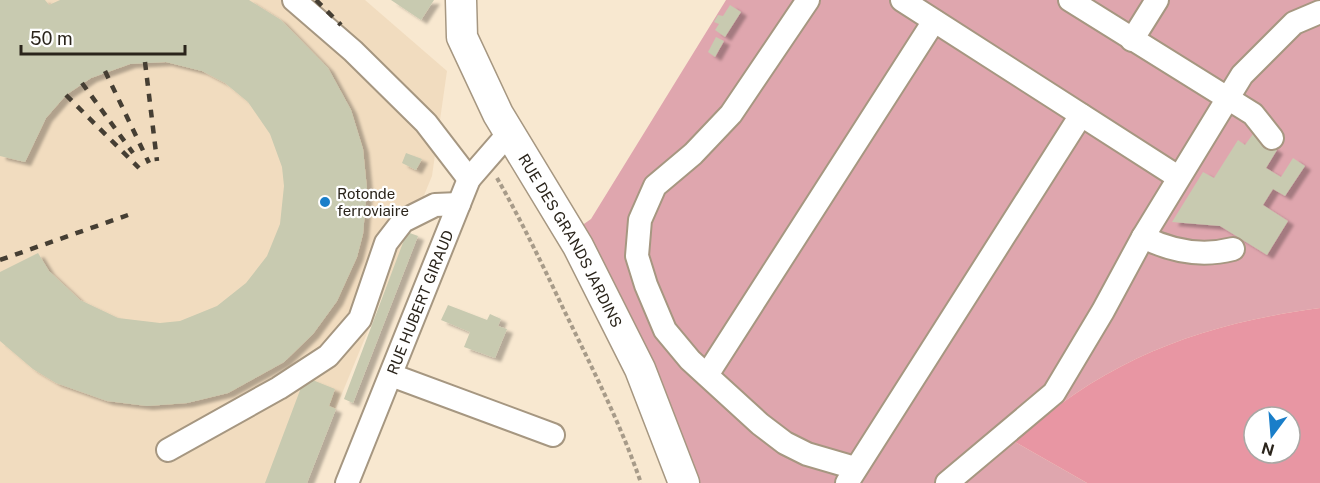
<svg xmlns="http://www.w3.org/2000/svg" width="1320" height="483" viewBox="0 0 1320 483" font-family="'Public Sans',sans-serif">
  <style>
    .built { fill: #f1dcbf }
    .green { fill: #dfa6ae }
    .forest { fill: #e896a3; fill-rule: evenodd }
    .building { fill: #c8cab0; filter: url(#shadow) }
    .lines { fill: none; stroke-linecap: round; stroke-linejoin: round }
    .minor-casing { stroke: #a69781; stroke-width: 26 }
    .major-casing { stroke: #a69781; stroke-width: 33 }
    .path { stroke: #a79b89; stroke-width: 4; stroke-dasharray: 4.5 3; stroke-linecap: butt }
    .minor { stroke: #fff; stroke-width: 22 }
    .major { stroke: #fff; stroke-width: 30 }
    .rail { stroke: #453e33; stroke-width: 4.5; stroke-dasharray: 8 8; stroke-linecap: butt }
    .poi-dot { fill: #197ec9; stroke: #fff; stroke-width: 2 }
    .labels { text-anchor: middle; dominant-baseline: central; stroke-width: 4.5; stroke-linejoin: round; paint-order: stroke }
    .poi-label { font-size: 15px; fill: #2a241b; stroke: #fff; text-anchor: start }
    .street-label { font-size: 15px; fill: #2a241b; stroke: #fff }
  </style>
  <defs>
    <filter id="shadow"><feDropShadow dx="6" dy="4" stdDeviation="1.5" flood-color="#0004"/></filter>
  </defs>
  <rect width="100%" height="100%" fill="#f8e8d0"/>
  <path class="built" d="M0 0H365L447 71 432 176 305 483H0Z"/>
  <path class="green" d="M726 0H1320V308C1201 324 1104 359 1015 442L1087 483H698L581 226 591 219Z"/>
  <path class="forest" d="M1320 308V483H1087L1015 442C1104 359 1201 324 1320 308ZM1254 417H1290V453H1254Z"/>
  <path class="building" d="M0 0H45L49 5 60 0H249L281 20 328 68 351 110 363 149 367 189 363 234 357 257 337 301 313 334 284 362 228 393 187 403 147 406 107 401 56 383 33 369 0 341V272L38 253 49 271 80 300 118 318 160 323 180 321 217 306 246 283 267 256 280 224 284 186 282 167 270 134 248 102 225 83 202 71 166 62 130 64 91 78 66 95 46 118 25 162 0 156Z
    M391 0H434L421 20Z
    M730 5 741 12 725 37 715 30 719 24 714 22 718 15 723 16Z
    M716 37 724 41 715 57 708 52Z
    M1253 134 1277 150 1266 168 1281 177 1293 158 1305 166 1285 196 1273 189 1263 205 1288 221 1267 255 1220 226 1172 222 1203 172 1214 178 1238 140 1245 145Z
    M406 153 422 159 416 170 402 163Z
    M407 232 418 236 353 403 344 399Z
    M448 305 487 320 490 314 501 319 498 326 507 329 495 358 464 347 470 332 441 320Z
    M305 377 335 389 329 406 336 409 307 483H265Z"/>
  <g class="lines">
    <defs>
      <g id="minor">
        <path d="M294 0 353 51 426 123 469 179"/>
        <path d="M808 0 731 114 693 154 655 186 640 220 637 256 646 285 665 330 690 360 760 424 785 443 807 454 855 468"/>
        <path d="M902 0 1178 177"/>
        <path d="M1070 0 1253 114 1272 138"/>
        <path d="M1132 40 1157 0"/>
        <path d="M1233 249C1202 257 1171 251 1143 237L1242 75 1294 23 1320 12"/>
        <path d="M391 375 553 435"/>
        <path d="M707 375 934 21"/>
        <path d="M168 450 279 388 328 356 360 319 386 243 403 221 435 205 459 204"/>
        <path id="s1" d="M347 483 469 179 509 133"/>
        <path d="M847 483 1081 115"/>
        <path d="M947 483 1054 393 1103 311 1143 237"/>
      </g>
      <g id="major">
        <path id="s2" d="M461 0 462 37 498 114 578 246 640 369 684 483"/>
      </g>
    </defs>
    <use href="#minor" class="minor-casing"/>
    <use href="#major" class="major-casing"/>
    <path class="path" d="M497 178C521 220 542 264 563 308 591 366 620 422 641 483"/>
    <use href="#minor" class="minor"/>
    <use href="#major" class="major"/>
    <path class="rail" d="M316 0 341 25
      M145 62 157 161
      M105 71 149 163
      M82 83 133 153
      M66 95 139 168
      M0 260 128 215"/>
  </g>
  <circle class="poi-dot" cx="325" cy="202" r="6"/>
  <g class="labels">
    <g class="poi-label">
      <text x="337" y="193">Rotonde<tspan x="337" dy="17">ferroviaire</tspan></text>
    </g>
    <g class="street-label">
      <text stroke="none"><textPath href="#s2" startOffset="268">RUE DES GRANDS JARDINS</textPath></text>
      <text stroke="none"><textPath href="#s1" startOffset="195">RUE HUBERT GIRAUD</textPath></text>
    </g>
  </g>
  <g transform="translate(1272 435) rotate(196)"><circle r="28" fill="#ffffff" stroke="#aaa7a4" stroke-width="1.5"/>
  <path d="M0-4.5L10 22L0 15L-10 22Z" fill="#197ec9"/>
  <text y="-9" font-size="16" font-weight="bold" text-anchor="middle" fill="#2a241b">N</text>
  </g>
  <path d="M21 45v9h164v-9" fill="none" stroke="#2a241b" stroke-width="3"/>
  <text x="30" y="45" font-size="18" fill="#2a241b" stroke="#ffffff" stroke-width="4.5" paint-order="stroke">50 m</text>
</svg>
